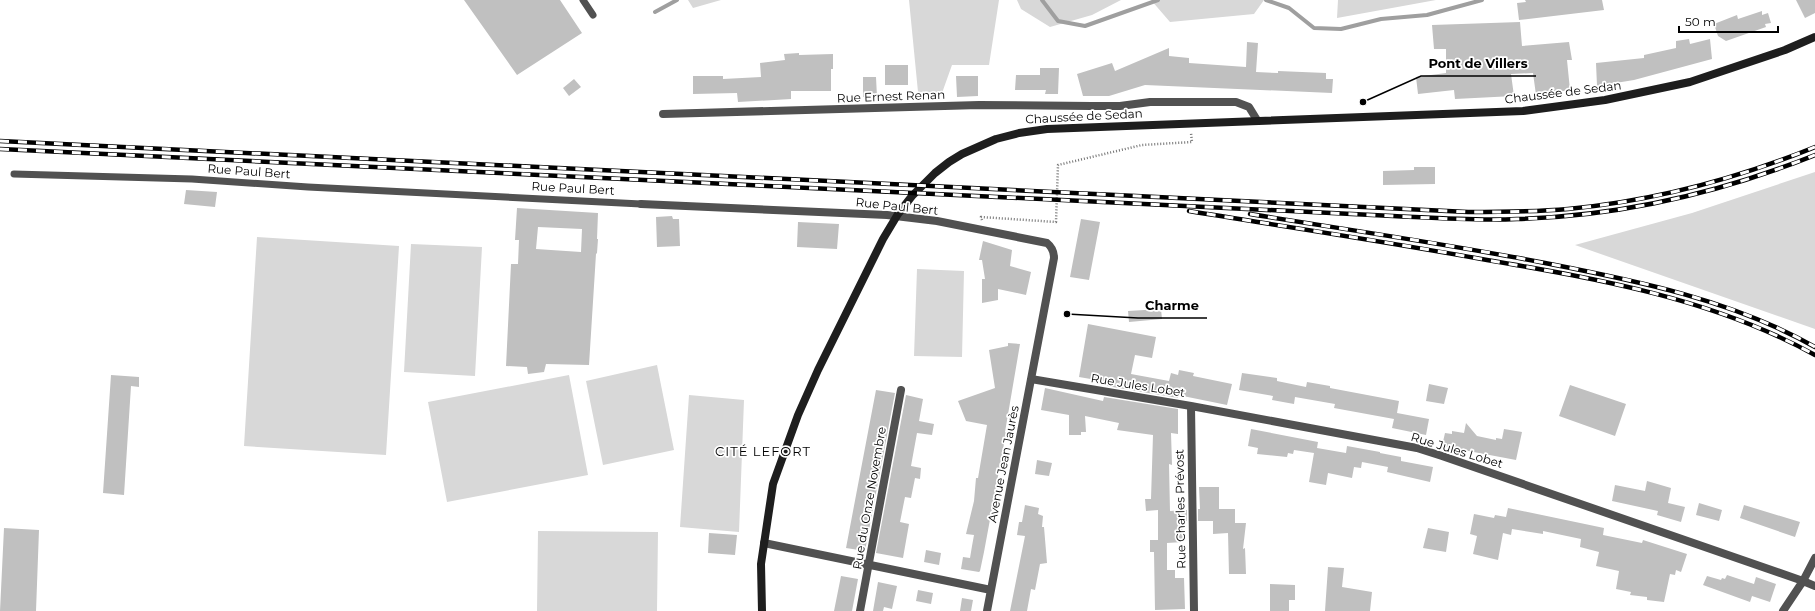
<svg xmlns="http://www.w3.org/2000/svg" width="1815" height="611" viewBox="0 0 1815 611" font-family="Montserrat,sans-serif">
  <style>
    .green { fill: #d8d8d8 }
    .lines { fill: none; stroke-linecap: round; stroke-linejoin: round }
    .stream { stroke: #9f9f9f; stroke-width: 4 }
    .building { fill: #c0c0c0; fill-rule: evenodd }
    .path { stroke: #737373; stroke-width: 2.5; stroke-dasharray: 1 2; stroke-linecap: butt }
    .service { stroke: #515151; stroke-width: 7 }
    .minor { stroke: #515151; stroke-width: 8 }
    .secondary { stroke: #1e1e1e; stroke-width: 8 }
    .rail-casing { stroke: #000; stroke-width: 4.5 }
    .rail { stroke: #fff; stroke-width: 3; stroke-dasharray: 9; stroke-linecap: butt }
    .labels { text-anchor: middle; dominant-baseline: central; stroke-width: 3.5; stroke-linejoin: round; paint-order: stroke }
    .street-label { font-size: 12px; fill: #000; stroke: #fff }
    .neighbourhood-label { font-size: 13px; letter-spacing: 1px; fill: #000; stroke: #fff }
    .leader { fill: none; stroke: #000; stroke-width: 1.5 }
    .callout-dot { fill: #000; stroke: #fff; stroke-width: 1.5 }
    .callout-label { font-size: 13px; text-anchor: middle; font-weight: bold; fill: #000; stroke: #fff; stroke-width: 3.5; stroke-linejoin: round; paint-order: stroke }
  </style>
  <rect width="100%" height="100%" fill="#fff"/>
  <path class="green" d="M688 0H721L693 8Z
    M909 0H999L989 65H952L942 93 918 92Z
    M1017 0H1121L1092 15 1050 27 1021 9Z
    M1151 0H1264L1254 14 1170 22Z
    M1338 0H1436L1337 18Z
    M1815 172V329L1575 245 1692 213Z
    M257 237 399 246 386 455 244 446Z
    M411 244 482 247 475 376 404 372Z
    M917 269 964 271 962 357 914 356Z
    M657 365 674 450 603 465 586 381Z
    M569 375 588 475 447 502 428 402Z
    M689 395 744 400 739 532 680 527Z
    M538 531 658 532 657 611H537Z"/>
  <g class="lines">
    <path class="stream" d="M1042 0 1058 21 1085 26 1158 0
      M1266 0 1289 8 1314 28 1341 29 1381 19 1427 15 1482 0
      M655 12 677 0"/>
  </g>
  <path class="building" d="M464 0H560L582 33 517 75Z
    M1525 0H1602L1604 10 1519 20 1517 3 1526 2Z
    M1796 0H1815V13L1805 18Z
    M1762 11V15L1768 13 1771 23 1765 24 1766 27 1726 41 1718 36 1714 24 1737 15 1738 19Z
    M1520 22 1522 46 1569 42 1572 60H1567L1570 90 1536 95 1533 73 1511 74 1514 96 1455 99 1454 90 1418 94 1416 77 1446 73V49H1434L1432 25Z
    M1689 39 1690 44 1710 39 1712 59 1634 80 1597 86 1596 63 1644 58V55L1676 48V41Z
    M1247 42 1258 43 1256 72 1278 73V71L1326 73V79H1333L1332 93 1145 85 1109 96H1083L1077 74 1112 63 1115 71 1169 48V56L1189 58V63L1246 67Z
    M799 53V55L833 54V69H831V91H791V99L738 102 737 93 693 94V76H723V79L761 77 760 63 785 60 784 54Z
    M885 65H908V85H885Z
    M1040 68H1059L1058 94H1045L1046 90H1015L1016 75H1040Z
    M956 76H978V96L957 97Z
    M863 77H876L877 97H863Z
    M574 79 581 87 569 96 563 88Z
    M1414 167H1435V184L1383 185V171L1414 170Z
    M186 190 217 192 215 207 184 204Z
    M517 208 598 213 597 239H598L597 253 596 254 589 365 546 364 544 372 528 374 527 367 506 366 511 264H518L519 240H515ZM538 227 582 229 581 252 536 249Z
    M672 216 673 219H679L680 246 657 247 656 217Z
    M1081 219 1100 222 1089 280 1070 277Z
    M798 222 839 224 837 249 797 247Z
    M983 241 1012 250 1010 266 1031 272 1026 295 998 289V300L982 303V279H985L982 260H979Z
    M1161 309 1162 319 1129 322 1128 311Z
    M1088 324 1156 337 1152 358 1135 355 1131 374 1169 381 1171 373 1178 375 1179 370 1194 373 1193 376 1232 384 1227 405 1178 395V398L1107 386 1108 382 1079 377Z
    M1008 343 1020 344 1005 432 1006 433 984 552 980 571 979 572 961 569 963 557 970 558 972 546 974 535 966 534 974 501 976 478H978L987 425 966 421 958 401 995 388 989 350 1008 346Z
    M1242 373 1277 378V381L1306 387 1307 382 1330 386V388L1399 401 1397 413 1429 419 1426 435 1392 428 1394 419 1334 408 1335 404 1295 397 1294 404 1272 400 1273 396 1239 390Z
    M111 375 139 377V387L131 386 124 495 103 493Z
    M1429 384 1448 388 1444 404 1426 401Z
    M1570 385 1626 404 1615 436 1559 416Z
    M1045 388 1103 401 1104 397 1178 409V434L1171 433 1172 465 1169 464 1170 511 1187 510V521H1182L1183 542 1167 543V570H1175V578H1184L1185 609 1155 610 1154 552H1150V540H1158V510L1146 511 1145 499H1151L1153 435 1117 430 1119 423 1085 416 1086 432H1081V435H1069V415L1041 410Z
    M876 390 895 393 865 551 846 548Z
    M906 395 923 399 919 421 934 424 932 435 917 433 911 466 921 468 920 479 915 478 911 498 905 497 900 522 909 524 903 558 876 553Z
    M1466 423 1477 436 1496 440V438L1502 439 1504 429 1522 432 1516 460 1442 446 1445 433 1452 434V431L1464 433Z
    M1251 429 1318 442 1317 448 1346 453 1347 446 1380 452V453L1401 457V461L1433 467 1430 482 1387 472 1388 467 1362 462 1361 468 1354 467 1352 478 1328 473 1326 485 1309 482 1314 453 1294 450 1293 454 1288 453 1287 457 1257 454 1258 448 1248 446Z
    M1037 460 1052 463 1049 476 1035 474Z
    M1647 481 1671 488 1668 503 1685 507 1681 522 1657 515 1658 511 1612 501 1615 485 1645 491Z
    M1199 487H1219V509H1235V523H1246L1243 549 1245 548 1246 574H1229L1228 533 1213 534V521H1198V509H1200Z
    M1699 503 1722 510 1719 521 1696 515Z
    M1025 505 1039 508 1038 514 1043 516 1042 527H1044L1047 563 1040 564 1035 590 1031 589 1027 611H1010L1025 536 1017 535 1019 522H1022Z
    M1744 505 1800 522 1795 537 1740 518Z
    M1508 508 1604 528 1603 535 1642 543 1643 540 1687 554 1681 572 1676 570 1675 575 1670 574 1664 602 1647 600V597L1630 595 1631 592 1616 589 1619 571 1596 566 1599 552 1580 547 1581 539 1543 531V534L1512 529 1511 535 1503 533 1498 560 1473 554 1477 536 1470 534 1474 514 1494 518 1495 515 1506 517Z
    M4 528 39 530 36 611H0Z
    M1428 528 1449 532 1446 552 1423 548Z
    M709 533 737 535 735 555 708 553Z
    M926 550 941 553 939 565 924 562Z
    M1328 567 1344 568 1342 587 1372 592 1370 611H1325Z
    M1727 575 1754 584 1756 577 1776 584 1770 602 1752 596 1750 602 1703 585 1707 576 1721 580 1722 578 1725 579Z
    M841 576 858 579 852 611H834Z
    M878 582 897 586 892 609 884 607 883 611H873Z
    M1270 584 1295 585V600H1289V611H1270Z
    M918 590 933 593 931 604 916 601Z
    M962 598 973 600 971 611H960Z"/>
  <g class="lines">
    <path class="path" d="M982 220 981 217 1056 222 1058 165 1142 145 1192 142 1191 133"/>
    <path class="service" d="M583 0 593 15
      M14 174 192 179 308 187 641 204"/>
    <path class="minor" d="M663 114 979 105 1092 106H1120L1150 102H1236L1249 107 1257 120
      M641 204 887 215 937 221 1047 243C1052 247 1054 251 1054 258L987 611
      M1031 379 1191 406 1417 448 1442 456 1803 581 1815 586
      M1191 406 1194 611
      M764 543 991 590
      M860 611 901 390
      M1783 611 1803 581 1815 558"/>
    <path class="secondary" d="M762 611 761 564 773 484 798 415 818 370 883 239 898 214 912 196 935 173 949 162 962 154 996 139 1019 133 1047 129 1523 111 1605 100 1690 82 1785 50 1815 37"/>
    <defs>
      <path id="rail" d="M0 141 1468 212C1501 212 1535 212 1568 209 1653 201 1736 179 1815 147
        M0 149 1393 216C1435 218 1476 221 1517 219 1620 216 1720 193 1815 155
        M1189 211C1288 227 1388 242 1487 260 1599 279 1714 299 1815 355
        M1250 214C1349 230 1447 244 1545 263 1638 281 1732 300 1815 347"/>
    </defs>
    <use href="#rail" class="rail-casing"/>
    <use href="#rail" class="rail"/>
  </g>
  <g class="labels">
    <g class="street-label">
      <text transform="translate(1563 92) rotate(-7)">Chaussée de Sedan</text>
      <text transform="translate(891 96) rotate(-2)">Rue Ernest Renan</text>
      <text transform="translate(1084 116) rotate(-3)">Chaussée de Sedan</text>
      <text transform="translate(249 171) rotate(4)">Rue Paul Bert</text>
      <text transform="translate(573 188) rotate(3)">Rue Paul Bert</text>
      <text transform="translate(897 206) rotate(6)">Rue Paul Bert</text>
      <text transform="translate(1138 385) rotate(9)">Rue Jules Lobet</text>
      <text transform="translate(1457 450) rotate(17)">Rue Jules Lobet</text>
      <text transform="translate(1003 464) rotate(-79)">Avenue Jean Jaurès</text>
      <text transform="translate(869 498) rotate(-80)">Rue du Onze Novembre</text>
      <text transform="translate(1180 509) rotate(-91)">Rue Charles Prévost</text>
    </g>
    <g class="neighbourhood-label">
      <text x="763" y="451">CITÉ LEFORT</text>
    </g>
  </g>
  <path class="leader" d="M1363 102L1421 76H1536M1067 314L1138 318H1207"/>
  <g class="callout-dot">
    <circle cx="1363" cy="102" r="4"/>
    <circle cx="1067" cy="314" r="4"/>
  </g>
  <g class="callout-label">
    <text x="1478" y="68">Pont de Villers</text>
    <text x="1172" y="310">Charme</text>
  </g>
  <path d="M1679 26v6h99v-6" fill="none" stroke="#000000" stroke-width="2"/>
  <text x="1685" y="26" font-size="12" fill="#000000" stroke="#ffffff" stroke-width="3" paint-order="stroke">50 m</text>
</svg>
